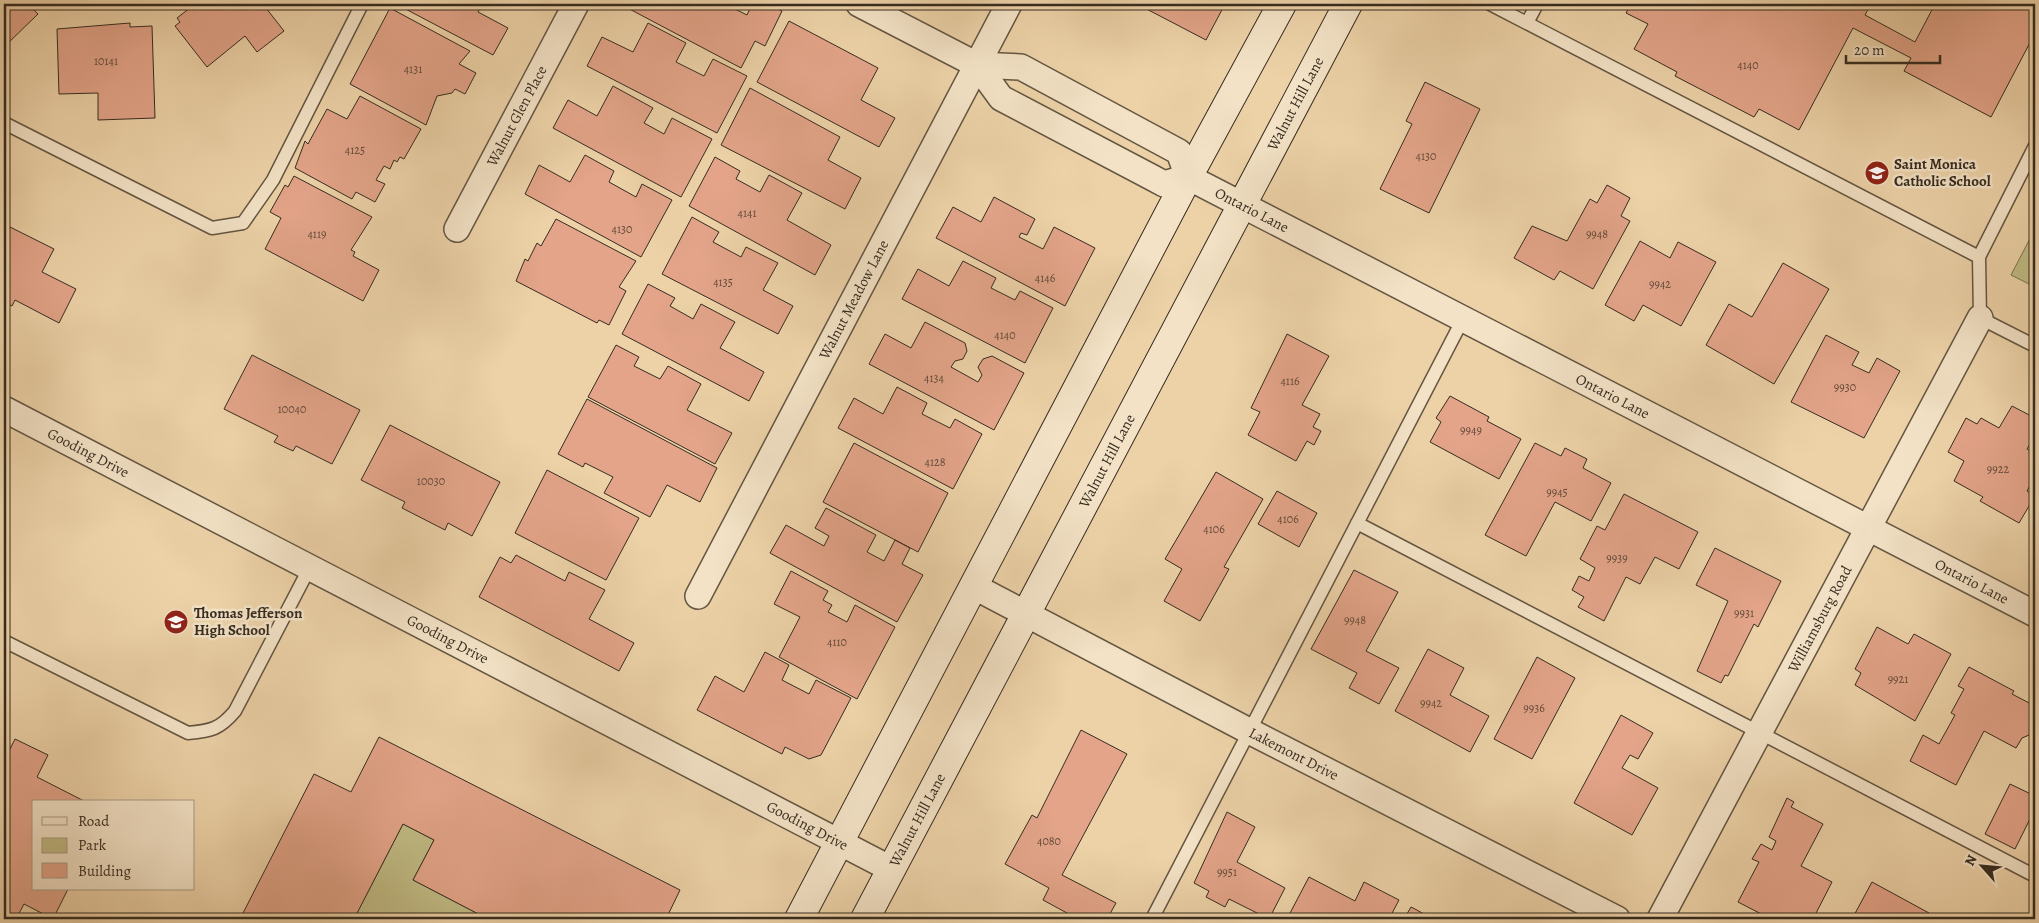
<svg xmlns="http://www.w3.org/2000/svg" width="2039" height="923" viewBox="0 0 2039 923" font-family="Alegreya,serif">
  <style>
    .green { fill: #c0ba83; stroke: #7b7352 }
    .building { fill: #e3a489; stroke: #362c20 }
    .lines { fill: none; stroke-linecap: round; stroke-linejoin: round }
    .lane-casing { stroke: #645642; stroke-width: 15 }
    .street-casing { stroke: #645642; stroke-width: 28 }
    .secondary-casing { stroke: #362c20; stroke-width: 30 }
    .lane { stroke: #f3e2c6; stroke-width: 12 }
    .street { stroke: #f3e2c6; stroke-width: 25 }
    .secondary { stroke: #f3e2c6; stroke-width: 28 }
    .labels { text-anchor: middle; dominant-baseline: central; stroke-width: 5; stroke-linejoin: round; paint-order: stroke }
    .number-label { font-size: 12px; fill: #614a3a }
    .street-label { font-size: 15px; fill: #362c20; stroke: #f3e2c6 }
    .poi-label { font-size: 15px; font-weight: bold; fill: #362c20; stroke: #f3e2c6; text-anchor: start }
  </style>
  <rect width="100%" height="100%" fill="#edd2a8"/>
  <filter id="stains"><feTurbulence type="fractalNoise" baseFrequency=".004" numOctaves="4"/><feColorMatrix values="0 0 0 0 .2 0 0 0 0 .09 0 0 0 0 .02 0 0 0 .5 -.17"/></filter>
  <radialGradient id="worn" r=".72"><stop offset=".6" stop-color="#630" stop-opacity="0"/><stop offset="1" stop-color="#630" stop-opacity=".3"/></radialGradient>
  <path class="green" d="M2035 229V287L2011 275Z
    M403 824 434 840 413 880 488 919H354Z"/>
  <path class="building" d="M4 4H28L38 14 4 47Z
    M195 4H271L266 8 284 31 257 52 245 36 207 67 175 26 180 22 177 18Z
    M396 4H483L478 12 508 28 493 55Z
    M620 4H725L747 15 752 4H768L782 11 765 46 755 41 741 68Z
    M1137 4H1225L1206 40Z
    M1631 4H1871L1865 15 1915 42 1935 4H2035V33L1991 117 1904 71 1911 58 1853 28 1799 130 1759 109 1754 117 1675 76 1677 72 1634 49 1648 24 1626 13Z
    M390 8 470 51 459 64 476 73 465 94 455 89 452 93 437 96 426 125 350 84Z
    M789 21 878 68 861 100 895 118 879 147 757 82Z
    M130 23V27L152 26 155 118 98 120V93L59 94 57 29Z
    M648 23 686 43 676 62 704 76 713 59 747 76 717 133 587 66 602 37 633 52Z
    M1425 82 1480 109 1429 213 1380 189 1412 124 1406 121Z
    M613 86 653 108 644 123 664 134 672 118 712 139 681 197 553 128 568 100 597 116Z
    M750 88 840 137 828 160 861 178 845 209 721 145Z
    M360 96 421 129 404 159 400 157 397 162 394 160 390 169 384 166 376 180 385 184 375 202 356 192 352 199 295 168 305 141 308 144 327 109 347 119Z
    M585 155 614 171 609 182 636 197 642 184 672 200 641 257 525 194 539 165 570 182Z
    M715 157 740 171 736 179 760 192 769 175 802 193 787 220 831 245 815 275 689 206Z
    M294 176 372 217 351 250 355 252 353 256 379 270 363 301 265 249 281 218 270 212 285 185 288 187Z
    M1607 185 1630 198 1621 216 1630 221 1593 289 1560 271 1554 280 1514 258 1532 226 1567 241 1590 199 1597 203Z
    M994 197 1035 219 1027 235 1021 233 1019 237 1043 249 1054 227 1095 248 1065 306 936 238 953 207 981 222Z
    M692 217 719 232 713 242 741 257 746 247 778 263 763 290 793 306 778 334 662 274Z
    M556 219 636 261 619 287 626 291 609 325 599 320 597 323 516 281 525 259 528 261 537 243 541 246Z
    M4 224 54 249 42 272 76 289 59 323 15 300 12 306 4 302Z
    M1640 241 1670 258 1678 242 1716 262 1681 326 1643 305 1634 321 1605 305Z
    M963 261 996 278 991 288 1015 300 1020 291 1053 308 1025 363 902 299 918 269 949 286Z
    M1783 263 1829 289 1774 384 1706 345 1729 304 1752 317Z
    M648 284 675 298 670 306 693 319 701 304 735 322 720 348 764 372 749 401 622 334Z
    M925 322 965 343 967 351 963 359 955 361 951 367 978 382 982 375 978 367 983 359 992 356 1024 373 994 430 869 364 885 334 911 348Z
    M1287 334 1329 356 1302 405 1320 414 1313 427 1321 431 1314 445 1307 441 1296 461 1248 435 1260 412 1251 408Z
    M1826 335 1859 352 1852 365 1869 373 1877 358 1900 371 1864 438 1791 402Z
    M616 345 639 357 634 366 660 379 668 366 701 384 687 410 732 433 715 464 588 397Z
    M252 355 360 410 332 464 296 446 293 451 274 442 278 436 224 409Z
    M897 387 927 403 922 414 950 428 955 419 982 434 953 489 838 428 854 398 883 414Z
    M1450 396 1489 417 1487 421 1521 439 1499 479 1430 442 1441 422 1436 418Z
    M587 399 717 468 700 502 667 485 650 517 604 493 613 477 585 463 583 467 558 454Z
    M2012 406 2035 418V435L2027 449 2035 454V476L2027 491 2035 496 2019 523 1980 501 1983 497 1954 481 1964 461 1948 452 1966 418 1977 424 1981 418 1999 428Z
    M390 425 500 482 472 536 448 523 445 530 402 508 405 502 361 480Z
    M854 443 948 493 918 552 823 502Z
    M1535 443 1561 456 1565 448 1587 459 1583 468 1611 483 1591 521 1555 502 1526 556 1485 535Z
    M547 470 639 518 606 580 515 533Z
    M1216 472 1263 499 1224 567 1229 569 1200 621 1164 601 1182 569 1165 559Z
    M1277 491 1317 513 1299 547 1258 524Z
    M1624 494 1698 532 1679 569 1655 557 1640 584 1626 577 1604 621 1578 607 1584 597 1572 590 1579 576 1589 581 1595 568 1580 559 1597 526 1605 530Z
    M826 508 876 535 867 552 884 561 895 540 910 548 902 564 923 575 897 622 770 553 786 525 824 546 829 536 815 528Z
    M1715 548 1781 581 1758 627 1754 624 1728 676 1725 675 1721 683 1697 671 1728 601 1696 585Z
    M516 555 565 581 569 572 605 590 589 619 634 643 619 671 479 597 500 557 511 563Z
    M1354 570 1398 592 1366 651 1399 668 1379 704 1349 688 1357 673 1311 649Z
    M791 571 828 591 823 600 832 605 828 612 847 622 855 605 895 627 857 699 779 657 800 617 774 604Z
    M1877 627 1908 644 1914 634 1951 654 1915 721 1855 685 1861 673 1855 669Z
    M1428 649 1464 668 1450 695 1489 716 1470 752 1395 711Z
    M765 652 789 665 782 680 809 694 816 680 851 698 821 755 809 759 785 747 782 754 697 710 715 676 744 692Z
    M1537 657 1575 678 1532 759 1494 739Z
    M1969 667 2014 691 2012 694 2035 706V724L2029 735 2022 738 2016 748 1984 731 1956 785 1910 761 1923 735 1939 744 1955 715 1951 713 1964 689 1958 686Z
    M1621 715 1653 733 1638 759 1630 755 1622 768 1658 788 1632 835 1574 803Z
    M1081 730 1127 754 1062 875 1116 903 1107 919H1078L1043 900 1049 888 1005 864 1032 815 1037 818Z
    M379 737 680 890 666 919H488L413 880 434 840 403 824 354 919H240L314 774 351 792Z
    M15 739 48 755 37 777 86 802H34V889H68L53 919 24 904 16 919H4V761Z
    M2010 784 2035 796V809L2015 849 1985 834Z
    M1787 798 1794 802 1791 807 1823 824 1801 866 1832 882 1813 919H1771L1738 902 1759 862 1752 859 1761 844 1772 850 1776 841 1769 837Z
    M1227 812 1255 827 1237 862 1285 888 1269 919 1229 899 1225 907 1206 897 1209 891 1194 883Z
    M1309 877 1355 901 1364 882 1399 900 1389 919H1296L1289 915Z
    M1872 882 1929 913 1925 919H1852Z
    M1411 907 1415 909 1433 919H1404Z"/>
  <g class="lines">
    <defs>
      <path id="lane" d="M1490 4 1979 257
        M1527 23 1537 4
        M4 123 212 228 243 223 273 180 362 4
        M2035 146 1979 257 1980 318 2035 346
        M1357 523 2035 876
        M4 641 188 733C211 731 220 729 235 711L310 567
        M1152 919 1463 319"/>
      <g id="street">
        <path d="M859 4 977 65 1021 67 1179 152 1188 177"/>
        <path id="s1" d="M977 65 1001 98 1153 178 1164 184 1188 177 2035 614"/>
        <path id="s2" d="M457 229 576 4"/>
        <path id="s3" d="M4 409 891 869"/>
        <path id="s4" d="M973 586 1249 731 1617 919"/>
        <path id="s5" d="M698 596 1009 4"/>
        <path id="s6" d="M1660 919 1980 318"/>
      </g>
      <g id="secondary">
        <path d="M799 919 1188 177 1282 4"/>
        <path id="s7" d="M865 919 1348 4"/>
      </g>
    </defs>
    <use href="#lane" class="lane-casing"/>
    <use href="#street" class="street-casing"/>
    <use href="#secondary" class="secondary-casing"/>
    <use href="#lane" class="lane"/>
    <use href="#street" class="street"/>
    <use href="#secondary" class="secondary"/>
  </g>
  <defs>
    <symbol id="school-disc" viewBox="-11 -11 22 22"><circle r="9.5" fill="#8f2418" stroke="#f3e2c6"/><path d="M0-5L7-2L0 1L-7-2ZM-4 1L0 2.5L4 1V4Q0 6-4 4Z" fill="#fff"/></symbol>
  </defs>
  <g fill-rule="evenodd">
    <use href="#school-disc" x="1863" y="159" width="28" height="28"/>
    <use href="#school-disc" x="162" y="608" width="28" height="28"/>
  </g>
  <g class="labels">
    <g class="number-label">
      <text x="106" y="61">10141</text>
      <text x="1748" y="65">4140</text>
      <text x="413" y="69">4131</text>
      <text x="355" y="150">4125</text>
      <text x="1426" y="156">4130</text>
      <text x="747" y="213">4141</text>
      <text x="622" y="229">4130</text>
      <text x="317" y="234">4119</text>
      <text x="1597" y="234">9948</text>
      <text x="1045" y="278">4146</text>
      <text x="723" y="282">4135</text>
      <text x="1660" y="284">9942</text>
      <text x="1005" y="335">4140</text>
      <text x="934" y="378">4134</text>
      <text x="1290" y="381">4116</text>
      <text x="1845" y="387">9930</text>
      <text x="292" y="409">10040</text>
      <text x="1471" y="430">9949</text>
      <text x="935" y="462">4128</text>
      <text x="1998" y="469">9922</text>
      <text x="431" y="481">10030</text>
      <text x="1557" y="492">9945</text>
      <text x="1288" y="519">4106</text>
      <text x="1214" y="529">4106</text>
      <text x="1617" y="558">9939</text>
      <text x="1744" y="613">9931</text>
      <text x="1355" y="620">9948</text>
      <text x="837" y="642">4110</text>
      <text x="1898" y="679">9921</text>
      <text x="1431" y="703">9942</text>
      <text x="1534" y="708">9936</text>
      <text x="1049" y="841">4080</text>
      <text x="1227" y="872">9951</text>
    </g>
    <g class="street-label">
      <text stroke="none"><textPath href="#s7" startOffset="922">Walnut Hill Lane</textPath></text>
      <text stroke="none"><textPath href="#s2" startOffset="128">Walnut Glen Place</textPath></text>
      <text stroke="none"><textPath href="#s1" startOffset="322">Ontario Lane</textPath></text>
      <text stroke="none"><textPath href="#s5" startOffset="335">Walnut Meadow Lane</textPath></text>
      <text stroke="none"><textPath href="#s1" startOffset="728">Ontario Lane</textPath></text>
      <text stroke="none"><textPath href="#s3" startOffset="95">Gooding Drive</textPath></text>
      <text stroke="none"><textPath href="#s7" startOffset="518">Walnut Hill Lane</textPath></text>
      <text stroke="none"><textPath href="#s1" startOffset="1132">Ontario Lane</textPath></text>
      <text stroke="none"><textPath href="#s6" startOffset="340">Williamsburg Road</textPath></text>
      <text stroke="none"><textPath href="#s3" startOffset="500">Gooding Drive</textPath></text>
      <text stroke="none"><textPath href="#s4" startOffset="362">Lakemont Drive</textPath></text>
      <text stroke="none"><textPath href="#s7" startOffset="112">Walnut Hill Lane</textPath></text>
      <text stroke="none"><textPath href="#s3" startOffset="905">Gooding Drive</textPath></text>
    </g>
    <g class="poi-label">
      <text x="1894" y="164">Saint Monica<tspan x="1894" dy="17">Catholic School</tspan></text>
      <text x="194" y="613">Thomas Jefferson<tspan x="194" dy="17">High School</tspan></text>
    </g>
  </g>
  <rect width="2039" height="923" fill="none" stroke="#edd2a8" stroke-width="20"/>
  <rect x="5" y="5" width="2029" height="913" fill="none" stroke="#362c20" stroke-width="2.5"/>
  <rect x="10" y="10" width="2019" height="903" fill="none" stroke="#362c20"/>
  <rect x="32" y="800" width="162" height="90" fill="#f3e2c6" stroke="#a79984"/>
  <rect x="42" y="817" width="25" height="8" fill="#f3e2c6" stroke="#a79984"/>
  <text x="78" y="826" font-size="15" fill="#362c20">Road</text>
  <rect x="42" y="838" width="25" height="15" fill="#c0ba83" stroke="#a79984"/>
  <text x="78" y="850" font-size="15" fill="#362c20">Park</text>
  <rect x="42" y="863" width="25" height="15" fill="#e3a489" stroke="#a79984"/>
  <text x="78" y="876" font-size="15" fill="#362c20">Building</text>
  <g transform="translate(1982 866) rotate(297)" stroke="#f3e2c6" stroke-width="4" paint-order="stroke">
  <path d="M0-4L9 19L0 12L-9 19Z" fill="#362c20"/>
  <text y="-8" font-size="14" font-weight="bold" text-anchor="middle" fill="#362c20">N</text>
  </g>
  <path d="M1846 55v8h94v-8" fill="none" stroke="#362c20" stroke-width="2.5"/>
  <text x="1854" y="55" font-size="15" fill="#362c20" stroke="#f3e2c6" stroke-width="4" paint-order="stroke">20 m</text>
  <rect width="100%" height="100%" filter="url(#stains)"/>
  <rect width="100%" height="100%" fill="url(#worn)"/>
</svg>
